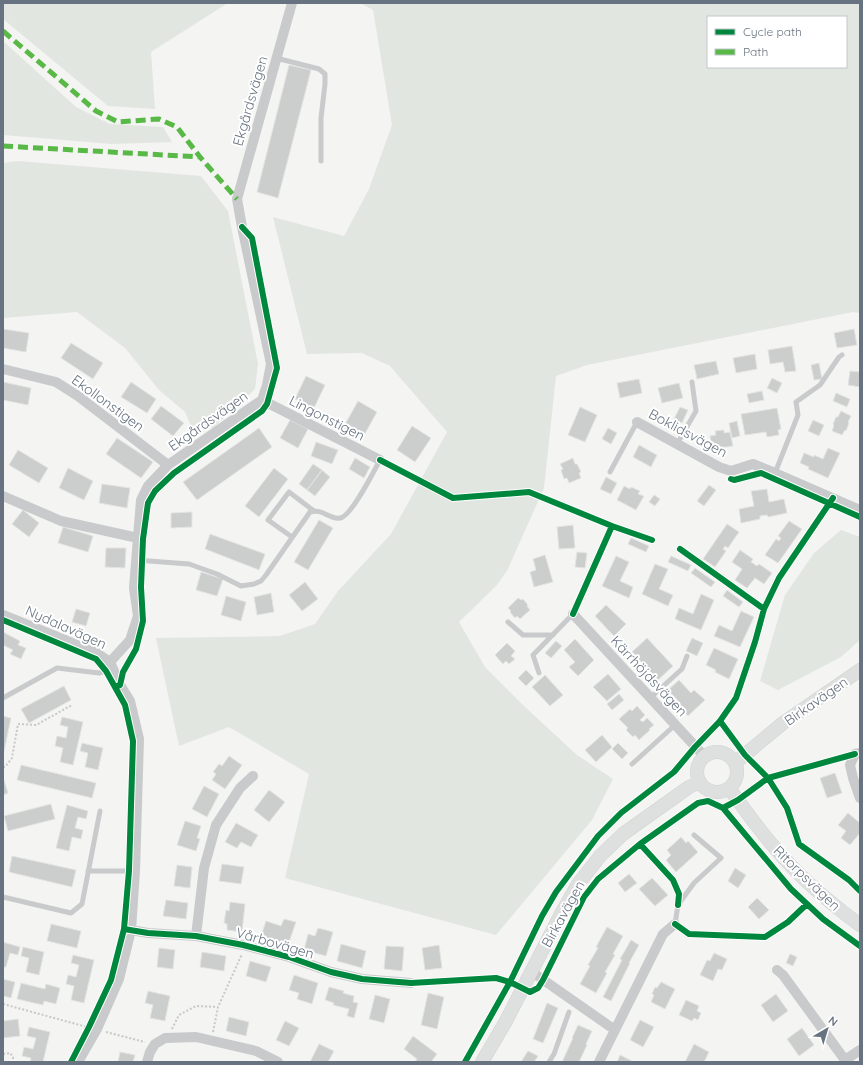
<svg xmlns="http://www.w3.org/2000/svg" width="863" height="1065" viewBox="0 0 863 1065" font-family="Quicksand,sans-serif">
  <style>
    .green { fill: #e2e6e1; fill-rule: evenodd }
    .building { fill: #cccdcd; stroke: #e4e4e3 }
    .lines { fill: none; stroke-linecap: round; stroke-linejoin: round }
    .secondary-casing { stroke: #d1d2d2; stroke-width: 14 }
    .path { stroke: #c7c8c8; stroke-width: 2; stroke-dasharray: 2 2; stroke-linecap: butt }
    .lane { stroke: #c9cacb; stroke-width: 5 }
    .street { stroke: #c9cacb; stroke-width: 10 }
    .secondary { stroke: #dedfdf; stroke-width: 13 }
    .quiet { stroke: #58b947; stroke-width: 5; stroke-dasharray: 10 5; stroke-linecap: butt }
    .cycleway-casing { stroke: #fff; stroke-width: 8 }
    .cycleway { stroke: #00873e; stroke-width: 6 }
    .labels { text-anchor: middle; dominant-baseline: central; stroke-width: 4; stroke-linejoin: round; paint-order: stroke }
    .street-label { font-size: 14px; fill: #677380; stroke: #fff }
  </style>
  <rect width="100%" height="100%" fill="#f4f4f3"/>
  <path class="green" d="M3 3H228L151 52 155 109 108 106 3 19Z
    M360 3H860V313L853 312 587 365 556 376 544 488 507 571 496 586 459 622 485 667 524 706 577 755 613 779 592 820 496 935 285 878 309 774 229 727 179 746 156 638 280 636 315 624 338 591 391 534 447 432 390 366 362 353 307 354 273 217 344 236 369 189 392 125 373 10ZM708 17H846V67H708Z
    M3 41 76 107 110 124 163 127 172 142 112 144 3 135Z
    M18 161 201 176 228 211 258 364 255 389 213 428 193 431 185 412 159 390 125 348 77 312 3 318V163Z
    M841 530 860 537V640L841 657 778 690 760 681 785 595 814 553Z"/>
  <path class="building" d="M289 65 311 70 278 198 257 192Z
    M3 329 29 333 26 352 3 348Z
    M854 329 857 345 837 348 834 333Z
    M71 343 103 363 93 379 61 358Z
    M792 346 796 371 785 372 783 362 770 364 768 350Z
    M755 354 757 369 736 373 733 358Z
    M716 361 719 374 697 379 694 365Z
    M819 363 822 379 814 380 811 365Z
    M850 371 860 372V387L848 385Z
    M306 376 325 385 314 408 295 399Z
    M772 378 782 383 777 393 767 388Z
    M639 379 642 393 620 398 617 383Z
    M3 382 31 388 28 405 3 400Z
    M131 382 156 399 147 413 121 397Z
    M679 383 683 398 662 403 658 388Z
    M762 391 764 400 749 403 747 394Z
    M836 393 850 399 847 407 833 401Z
    M358 401 377 412 362 439 343 428Z
    M161 406 184 423 173 436 151 419Z
    M580 407 597 415 585 442 568 435Z
    M680 407 688 410 682 423 674 419Z
    M777 408 781 429 778 430 779 435 767 437 766 432 745 435 741 414Z
    M841 411 851 416 848 422 849 423 846 431 845 430 842 435 832 431 834 425 833 424 836 417H838Z
    M290 420 308 429 298 448 280 438Z
    M813 420 824 425 819 436 808 431Z
    M737 421 740 436 732 438 729 423Z
    M412 426 431 438 415 462 397 450Z
    M259 428 272 447 197 500 183 482Z
    M608 428 617 433 611 444 602 439Z
    M724 430V433L730 432 733 446 712 449 710 436 716 435 715 431Z
    M117 438 153 462 141 478 106 454Z
    M316 442 338 450 332 464 311 456Z
    M639 445 657 455 651 467 633 457Z
    M828 448 840 453 828 478 808 469 809 467 800 463 804 453 814 457V455L823 459Z
    M18 450 48 468 39 483 9 465Z
    M355 458 370 467 364 478 349 469Z
    M573 458 575 464H577L581 472 579 473 581 478 569 483 567 478 564 479 561 470 563 469 560 464Z
    M313 464 322 470 307 490 299 484Z
    M68 468 93 481 84 500 59 488Z
    M274 468 288 479 259 517 245 506Z
    M322 470 330 477 315 496 307 490Z
    M606 477 617 483 611 494 600 489Z
    M102 484 130 488 127 508 99 503Z
    M709 485 716 490 704 506 697 501Z
    M624 486 630 489 631 487 640 491 638 494 644 496 636 510 617 500Z
    M767 489 769 502 784 499 787 513 768 517 767 515 760 516V519L741 523 739 509 754 506 751 491Z
    M654 495 660 499 655 506 649 502Z
    M23 510 39 523 29 537 12 524Z
    M192 512V527L171 528V513Z
    M319 520 333 528 308 570 294 562Z
    M789 521 802 529 778 563 765 555 776 539 779 541 781 538 778 536Z
    M727 524 739 532 728 548 725 546 723 549 726 551 715 567 703 559Z
    M573 525 575 548 559 549 557 527Z
    M63 527 93 536 88 552 58 543Z
    M210 534 265 554 259 570 205 549Z
    M631 538 649 546 646 552 628 544Z
    M106 548H126L125 568 105 567Z
    M740 550 753 559 751 562 757 566 759 564 772 573 764 584 755 578 747 588 735 580 742 569 732 562Z
    M577 552 587 553 585 568 575 567Z
    M545 555 553 582 534 587 530 572 536 570 533 559Z
    M616 556 629 562 620 581 633 587 629 598 602 586Z
    M671 556 691 565 688 571 668 562Z
    M655 564 668 569 659 589 673 595 668 606 642 594Z
    M695 568 715 582 711 587 691 573Z
    M201 572 223 579 217 596 196 590Z
    M305 582 318 599 302 611 289 595Z
    M727 590 743 602 739 607 723 596Z
    M271 593 274 612 257 615 254 597Z
    M701 594 714 600 701 630 675 619 679 608 693 614Z
    M226 596 246 602 241 621 221 615Z
    M518 598 521 600 523 599 528 605 527 606 530 610 520 619 517 616 515 618 510 612 511 611 508 608Z
    M606 605 626 624 614 636 595 616Z
    M76 609 90 613 86 626 72 622Z
    M741 611 754 617 740 647 714 636 719 625 732 631Z
    M3 632 20 641 18 645 26 648 21 659 10 654 13 650 3 645Z
    M647 638 673 666 658 680 632 652Z
    M692 638 703 643 697 656 686 651Z
    M575 639 594 660 578 676 569 667 575 662 564 650Z
    M556 641 562 646 551 658 545 653Z
    M507 643 515 651 511 656 515 659 509 664 506 661 503 664 495 655Z
    M714 648 738 659 729 679 715 672 716 670 706 665Z
    M526 670 534 678 526 686 518 678Z
    M608 674 621 689 607 701 593 687Z
    M545 675 563 695 550 706 532 687Z
    M679 680 691 693 694 690 705 700 688 716 678 706 680 703 668 690Z
    M64 686 71 700 29 723 21 709Z
    M619 694 624 700 612 710 607 704Z
    M637 706 645 715 640 720 643 722 647 718 654 725 649 729 650 730 639 740 635 735 633 737 626 730 628 728 619 719 630 709 632 711Z
    M3 716 11 718 3 756Z
    M62 717 83 722 73 765 60 762 63 748 55 746 57 736 66 738 68 727 60 725Z
    M602 735 612 747 596 762 585 750Z
    M82 743 103 748 98 770 85 767 88 753 80 751Z
    M618 743 628 753 622 759 612 749Z
    M229 756 242 765 225 789 212 780 216 774 213 772 219 764 222 766Z
    M21 765 96 783 92 798 17 780Z
    M835 773 842 793 827 798 820 778Z
    M3 777 8 793 3 795Z
    M204 786 219 794 207 817 192 809Z
    M269 790 285 802 269 822 254 810Z
    M51 804 55 819 8 831 4 816Z
    M67 805 88 811 86 819 78 817 75 828 83 830 81 839 72 837 69 851 56 848Z
    M848 813 860 823V833L850 845 841 838 846 831 838 825Z
    M185 821 201 826 197 838 200 839 196 851 177 845Z
    M236 823 258 835 251 847 241 842 237 848 225 842Z
    M681 837 686 843 688 841 698 852 676 872 666 860 671 855 667 850Z
    M12 856 76 870 72 887 9 872Z
    M222 864 244 867 241 884 219 881Z
    M177 865 192 867 190 888 174 886Z
    M735 868 746 875 738 888 728 881Z
    M629 874 637 883 625 892 618 883Z
    M652 878 668 895 655 906 639 889Z
    M757 898 769 910 759 919 748 907Z
    M166 900 188 903 186 919 163 916Z
    M230 902 245 904 242 932 227 930V924L224 923 226 910 229 911Z
    M284 919 296 922 288 945 261 936 266 921 281 926Z
    M51 924 81 931 77 948 47 941Z
    M607 927 623 936 613 954 615 955 605 972 607 973 596 993 580 984 590 966 588 965 598 948 596 947Z
    M318 928 333 932 326 956 304 950 308 934 315 936Z
    M631 940 639 945 629 963H630L611 1001 603 997 622 960 620 959Z
    M3 942 20 947 18 955 10 953 6 967H3Z
    M341 944 366 951 362 968 337 961Z
    M439 945 442 968 425 970 422 948Z
    M386 946 404 947 402 971 384 969Z
    M23 947 44 952 39 975 26 972 29 958 21 956Z
    M159 948 175 950 173 969 157 967Z
    M202 952 226 956 224 971 200 967Z
    M714 953 727 959 722 970 718 969 713 981 700 975 707 960 710 961Z
    M790 954 797 957 793 966 786 963Z
    M73 955 94 960 84 1003 71 1000 74 986 66 984 68 975 76 977 79 965 71 963Z
    M250 961 271 967 266 982 246 976Z
    M294 975 318 983 312 1004 297 999 299 993 289 990Z
    M3 979 15 982 11 998 3 996Z
    M661 982 675 989 665 1009 651 1002 654 995 652 994 655 987 657 988Z
    M21 983 45 989 46 984 60 988 56 1004 44 1001 43 1005 17 999Z
    M329 987 344 991 343 993 354 996 353 1002 358 1003 354 1018 347 1016 349 1009 333 1005 334 1003 325 1000Z
    M148 991 170 996 165 1021 150 1018 153 1005 145 1003Z
    M428 993 444 997 437 1029 421 1025Z
    M776 994 788 1011 773 1022 761 1005Z
    M375 995 390 999 384 1023 369 1019Z
    M686 1000 699 1006 697 1011 701 1013 698 1020 694 1018 692 1021 679 1015Z
    M547 1003 558 1008 543 1043 533 1039Z
    M229 1017 249 1022 246 1036 226 1031Z
    M18 1019 20 1036 3 1038V1021Z
    M640 1020 654 1027 643 1047 630 1040Z
    M285 1021 299 1028 289 1046 276 1040Z
    M578 1025 592 1031 586 1044 587 1045 579 1062H562L573 1038H572Z
    M29 1027 50 1032 43 1062H30L31 1058 22 1056 24 1047 33 1049 36 1038 27 1036Z
    M802 1028 814 1045 799 1056 787 1039Z
    M413 1036 437 1054 431 1062H415L417 1059 404 1049Z
    M319 1044 334 1051 328 1062H310Z
    M694 1044 709 1052 704 1062H685Z
    M528 1051 538 1056 534 1062H521Z
    M120 1052 135 1055 133 1062H118Z
    M620 1055 634 1062H617Z"/>
  <g class="lines">
    <defs>
      <path id="secondary" d="M697 772a20 20 0 1 1 40 0a20 20 0 1 1-40 0Z
        M735 763 783 723 860 670
        M729 788C744 809 759 830 776 849 800 878 830 903 860 925
        M482 1062 506 1021 561 914 578 884 601 855 623 834 689 787 700 782"/>
    </defs>
    <use href="#secondary" class="secondary-casing"/>
    <path class="path" d="M3 767H5L12 758 18 724 36 725 72 705
      M3 1004 87 1027
      M172 1029 179 1015 196 1006 218 1007
      M106 1032 145 1042
      M213 1032 218 1007 242 954
      M3 1054 10 1053 13 1057V1062"/>
    <path class="lane" d="M276 58 319 69 325 74V84L321 118V161
      M677 444 696 411 692 382
      M610 472 637 422
      M775 473 798 415 796 402 820 385 839 357 842 355
      M292 537 268 520 289 492 314 511
      M136 560 189 564 217 574 241 586 254 584 261 581 266 575 310 512C323 508 329 520 340 518 351 517 374 471 380 460
      M508 622 523 635H553
      M539 673 533 655 573 614
      M3 698 57 668 99 673 113 670
      M650 698 682 669 687 656
      M632 764 675 725
      M88 871H135
      M3 897 71 913 82 904 100 811
      M675 924 678 905 694 883 721 858 694 835
      M549 1062 554 1054 569 1012"/>
    <path class="street" d="M3 369 56 382 78 396 168 465
      M262 400 380 460
      M637 422 719 467 731 471 753 464 775 473 860 510
      M3 496 61 521 138 538
      M573 614 705 757
      M3 615 97 653 110 662 120 685 130 701 139 739 135 871 131 930 119 979 97 1029 78 1062
      M110 662 130 640 138 616 134 588 141 500 148 486 168 465 262 400 267 385 271 364 242 227 237 199 292 3
      M860 753 855 754 850 765 853 778 860 798
      M131 930 148 933 196 936 243 945 289 957 331 972 362 979 411 983
      M196 936 204 868 216 825 240 788 253 776
      M777 970 783 975 845 1060
      M532 972 615 1030
      M147 1062 150 1052 155 1044 165 1038 196 1037 256 1051 278 1062
      M599 1062 663 934 675 924
      M845 1062V1060L860 1050"/>
    <use href="#secondary" class="secondary"/>
    <path class="quiet" d="M3 31 96 111 118 122 159 119 177 127 200 157 237 199
      M3 146 200 157"/>
    <defs>
      <path id="cycleway" d="M380 460 453 498 529 492 612 526 652 540
        M731 479 734 480 761 473 860 517
        M680 549 764 609
        M573 614 612 526
        M3 620 96 659 106 671 125 705 133 741 129 871 124 929 148 933 196 936 243 945 289 957 331 972 362 979 411 983 496 978 510 982 530 992 538 988 543 980 584 897 598 879 640 844 698 803 708 801 723 808 738 800 768 778 787 808 799 844 849 880 860 891
        M116 687 120 685 123 672 136 649 143 621 141 587 143 539 148 503 155 491 174 473 262 411 267 404 277 368 252 238 242 227
        M720 721 745 755 768 778 855 754
        M723 808 791 889 823 919 860 946
        M640 844 673 880 679 894 678 905
        M675 924 689 934 765 937 788 922 807 904
        M71 1062 89 1027 111 980 124 929
        M465 1062 510 982 542 916 556 892 598 836 621 813 674 772 695 747 720 721 736 698 755 642 764 609 779 578 833 498"/>
    </defs>
    <use href="#cycleway" class="cycleway-casing"/>
    <use href="#cycleway" class="cycleway"/>
  </g>
  <g class="labels">
    <g class="street-label">
      <text transform="translate(250 101) rotate(-74)">Ekgårdsvägen</text>
      <text transform="translate(108 403) rotate(36)">Ekollonstigen</text>
      <text transform="translate(327 418) rotate(27)">Lingonstigen</text>
      <text transform="translate(208 421) rotate(-35)">Ekgårdsvägen</text>
      <text transform="translate(688 433) rotate(28)">Boklidsvägen</text>
      <text transform="translate(66 627) rotate(24)">Nydalavägen</text>
      <text transform="translate(649 676) rotate(47)">Kärrhöjdsvägen</text>
      <text transform="translate(816 701) rotate(-35)">Birkavägen</text>
      <text transform="translate(807 878) rotate(44)">Ritorpsvägen</text>
      <text transform="translate(563 914) rotate(-61)">Birkavägen</text>
      <text transform="translate(275 943) rotate(16)">Vårbovägen</text>
    </g>
  </g>
  <rect width="863" height="1065" fill="none" stroke="#677380" stroke-width="8"/>
  <rect x="707" y="16" width="140" height="52" fill="#ffffff" stroke="#c2c7cc"/>
  <rect x="715" y="29" width="20" height="6" fill="#00873e" stroke="#c2c7cc"/>
  <text x="743" y="36" font-size="12" fill="#677380">Cycle path</text>
  <rect x="715" y="49" width="20" height="6" fill="#58b947" stroke="#c2c7cc"/>
  <text x="743" y="56" font-size="12" fill="#677380">Path</text>
  <g transform="translate(827 1029) rotate(38)" stroke="#ffffff" stroke-width="3" paint-order="stroke">
  <path d="M0-3L7 15L0 10L-7 15Z" fill="#677380"/>
  <text y="-6" font-size="11" font-weight="bold" text-anchor="middle" fill="#677380">N</text>
  </g>
</svg>
